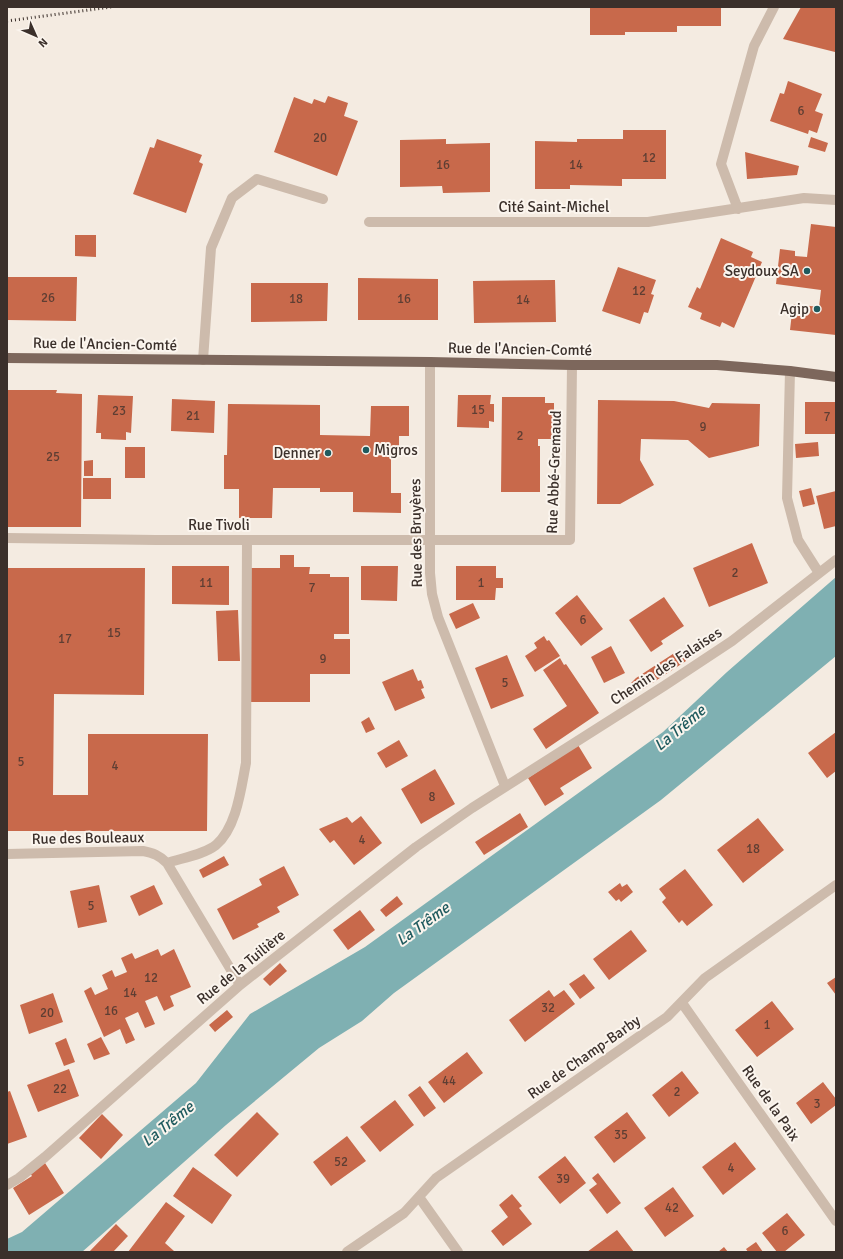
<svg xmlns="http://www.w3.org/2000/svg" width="843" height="1259" viewBox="0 0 843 1259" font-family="Signika,sans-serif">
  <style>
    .water { fill: #7fb0b2 }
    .building { fill: #c8694b }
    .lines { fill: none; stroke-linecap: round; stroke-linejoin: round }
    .minor { stroke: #cdbbac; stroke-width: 10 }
    .major { stroke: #7d675c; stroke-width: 10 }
    .rail { stroke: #3b302b; stroke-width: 3; stroke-dasharray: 1 3; stroke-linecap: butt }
    .poi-dot { fill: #1f5a5e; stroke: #fbf5ee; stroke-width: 1.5 }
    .labels { text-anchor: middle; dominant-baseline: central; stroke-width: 4; stroke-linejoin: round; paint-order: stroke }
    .number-label { font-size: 13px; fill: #5e3e33 }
    .street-label { font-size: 15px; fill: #3b302b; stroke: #fbf5ee }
    .poi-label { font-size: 15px; fill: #3b302b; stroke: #fbf5ee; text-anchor: end }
    .water-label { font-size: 16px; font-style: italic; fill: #1f5a5e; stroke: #fbf5ee }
  </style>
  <rect width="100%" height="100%" fill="#f4ebe1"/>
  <path class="water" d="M836 577V656L661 800 394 993 362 1021 319 1048 226 1125 82 1252H7V1239L22 1232 196 1083 250 1014 365 947 663 732 727 672Z"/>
  <path class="building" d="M590 7H721V26H677V32H625V35H590Z
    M801 7H836L835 52 783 39Z
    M788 81 822 94 815 111 823 114 817 133 809 130 808 134 770 121 780 93 784 94Z
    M328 96 348 103 344 116 358 121 337 176 274 152 294 97 312 104 314 99 325 103Z
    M623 130H666V179H622V186L570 185V189H535V141L577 142V139H623Z
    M811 137 828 143 825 152 808 147Z
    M157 139 202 155 199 162 203 164 186 213 133 194 150 147 154 148Z
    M446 139V144L490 143V192L443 193 442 186 400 187V140Z
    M745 152 799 166 797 175 747 179Z
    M811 224 836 227V335L790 330 793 304 819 307 821 290 776 284 780 249 795 251V256L807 257Z
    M75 235H96V257L75 256Z
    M721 238 753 252 751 257 762 262 734 328 722 322 720 327 700 319 702 313 688 307 697 287 700 289Z
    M618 267 656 280 651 294 654 295 648 313 644 312 640 324 602 311Z
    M7 277H77L76 321 7 320Z
    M358 278 438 279V320H358Z
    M555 280 556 322 474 323 473 281Z
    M251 283H328L327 321 251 322Z
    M7 390H57L56 393 82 394 81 527H7Z
    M98 395 133 396 131 433 126 432V440L101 439V433H96Z
    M458 395H491L490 404H494V422L489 421V428L457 427Z
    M502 397H545V403H554V439H538V446H540V492H501Z
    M172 399 215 401 214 433 171 431Z
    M598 400 674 401 709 408 712 403 760 404 759 446 709 458 688 440 641 439 640 460 654 485 620 504H597Z
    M805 402H836V434H805Z
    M228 404 320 405V435L370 436 371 406H409V436H399V449H391V493H401V513L353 512V492H320V488H273L272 518H239V489H224V455H227Z
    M818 442 819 456 796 458 795 444Z
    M125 447H145V478H125Z
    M93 460V476H84V461Z
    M83 478H111V499H83Z
    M811 488 815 504 803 507 799 491Z
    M836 491V526L824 529 816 496Z
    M752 543 768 583 709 607 693 568Z
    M280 555H294V567H310L309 574H330V577H349V634H334V639H350V674H310V702H250V568H280Z
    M172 566H229V605L172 604Z
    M361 566H398L397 601 361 600Z
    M456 566H496V578H503V588H496L495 600H456Z
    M7 568H145L144 695 54 694 53 795H88V734H208L207 831H7Z
    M577 595 603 629 581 646 555 613Z
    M664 597 684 626 661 641 663 644 651 652 629 620Z
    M473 603 480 618 456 629 449 614Z
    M238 610 240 661H218L216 611Z
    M544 636 547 641 549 640 560 656 535 672 525 656 537 648 534 643Z
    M611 646 625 673 604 683 591 657Z
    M679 650 686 661 643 689 636 690 631 683 636 678Z
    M507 655 524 696 491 709 475 668Z
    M560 658 564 665 566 664 599 713 546 749 533 729 567 706 543 670Z
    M413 669 418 681 421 680 424 688 421 689 425 698 395 711 382 682Z
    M369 717 375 729 366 733 361 722Z
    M836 732V771L827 778 808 753Z
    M399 740 408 756 386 768 377 753Z
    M578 745 592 768 560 788 564 794 545 806 528 778Z
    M435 769 455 804 421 824 401 789Z
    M520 813 528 827 484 855 475 842Z
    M361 816 382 843 354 865 334 840 330 843 319 829 347 817 352 823Z
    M758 818 784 850 743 883 717 850Z
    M224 856 229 865 203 878 199 870Z
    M284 866 299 895 277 907 280 912 257 924 259 927 233 940 217 909 262 885 259 879Z
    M685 869 713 905 687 926 682 920 679 923 662 902 666 898 659 889Z
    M620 883 622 887 627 884 633 892 621 902 619 899 616 901 608 892Z
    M99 885 107 922 78 928 70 891Z
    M154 885 163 904 139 916 130 896Z
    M397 896 403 904 386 917 380 910Z
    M360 910 375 930 348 950 333 930Z
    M631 930 647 951 609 980 593 959Z
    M158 949 161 956 174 949 191 987 170 996 174 1006 164 1011 157 996 145 1001 155 1024 145 1028 138 1012 125 1018 135 1040 126 1044 120 1029 104 1037 84 991 91 987 95 995 108 989 102 975 112 970 115 977 127 972 121 958 132 953 135 959Z
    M280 963 287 971 270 986 263 979Z
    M584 974 595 988 580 999 569 984Z
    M836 977V995L827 983Z
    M549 990 554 997 564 990 575 1004 525 1042 509 1020Z
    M53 993 63 1022 29 1034 20 1005Z
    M772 1001 794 1029 757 1057 735 1030Z
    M227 1010 233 1017 215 1032 209 1025Z
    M101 1037 110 1054 94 1060 87 1044Z
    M66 1038 75 1062 64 1066 55 1043Z
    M467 1052 483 1073 444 1103 428 1082Z
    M69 1069 79 1096 38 1112 27 1085Z
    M682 1071 699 1093 669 1117 652 1095Z
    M823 1082 836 1099V1105L811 1124 796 1103Z
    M420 1086 436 1108 424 1117 408 1095Z
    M10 1091 27 1137 7 1144V1092Z
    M395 1100 414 1125 380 1152 360 1127Z
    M257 1112 279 1134 237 1177 214 1155Z
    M627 1112 646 1138 614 1163 594 1137Z
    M102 1114 123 1135 101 1159 79 1138Z
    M347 1136 366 1161 331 1186 313 1162Z
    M735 1142 756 1169 723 1195 702 1167Z
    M565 1156 586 1183 560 1204 538 1177Z
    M45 1163 64 1193 29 1215 13 1188 32 1176 30 1173Z
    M193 1167 232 1195 212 1224 173 1196Z
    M598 1173 621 1203 607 1214 589 1190 597 1184 592 1178Z
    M673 1187 694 1216 665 1237 644 1208Z
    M512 1194 522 1206 519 1208 532 1224 503 1246 491 1231 508 1217 499 1205Z
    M166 1202 185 1216 165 1243 174 1251 173 1252H128Z
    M787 1213 805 1235 784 1252H777L762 1233Z
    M116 1224 128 1236 113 1252H89Z
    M617 1230 634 1252H587Z
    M756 1242 763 1252H748L746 1249Z
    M724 1247 728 1252H718Z"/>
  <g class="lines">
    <path class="minor" d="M738 209 721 164 754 46 774 7
      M369 222H648L804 198 836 200
      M203 360 211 248 232 198 257 179 323 199
      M430 362V573L432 594 438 617 505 786
      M790 371 787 498 798 540 819 573
      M7 538 156 540H570L572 365
      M7 854 143 851C153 853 159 855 167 863L240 985
      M167 863C182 858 203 855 216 845 237 827 241 788 246 763L247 540
      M682 1003 836 1221
      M7 1185 19 1178 45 1157 240 985 416 847 472 808 664 686 732 641 836 560
      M419 1197 458 1252
      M347 1252 404 1213 436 1178 667 1017 705 978 836 885"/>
    <path class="major" d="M7 358 430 362 572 365H717L790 371 836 377"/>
    <path class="rail" d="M7 21 111 7"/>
  </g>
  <g class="poi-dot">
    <circle cx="807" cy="271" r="4"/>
    <circle cx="817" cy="309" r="4"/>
    <circle cx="366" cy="450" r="4"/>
    <circle cx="328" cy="453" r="4"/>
  </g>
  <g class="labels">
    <g class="number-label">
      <text x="801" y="111">6</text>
      <text x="320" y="138">20</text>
      <text x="649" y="158">12</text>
      <text x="443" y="165">16</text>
      <text x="576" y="165">14</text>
      <text x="639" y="291">12</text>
      <text x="48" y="298">26</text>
      <text x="296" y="299">18</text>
      <text x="404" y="299">16</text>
      <text x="523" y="300">14</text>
      <text x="478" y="410">15</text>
      <text x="119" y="411">23</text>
      <text x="193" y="416">21</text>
      <text x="827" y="417">7</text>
      <text x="703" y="427">9</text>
      <text x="520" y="436">2</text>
      <text x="53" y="457">25</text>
      <text x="735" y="573">2</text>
      <text x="206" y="583">11</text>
      <text x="481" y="583">1</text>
      <text x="312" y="588">7</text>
      <text x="583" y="620">6</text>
      <text x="114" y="633">15</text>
      <text x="65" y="639">17</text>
      <text x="323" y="659">9</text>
      <text x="505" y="683">5</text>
      <text x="21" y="762">5</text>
      <text x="115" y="766">4</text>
      <text x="432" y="797">8</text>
      <text x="362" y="840">4</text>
      <text x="753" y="849">18</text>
      <text x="91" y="906">5</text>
      <text x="151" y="978">12</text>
      <text x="130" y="993">14</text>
      <text x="548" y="1008">32</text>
      <text x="111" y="1011">16</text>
      <text x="47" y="1013">20</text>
      <text x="767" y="1025">1</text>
      <text x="449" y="1081">44</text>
      <text x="60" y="1089">22</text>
      <text x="677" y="1092">2</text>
      <text x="817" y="1104">3</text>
      <text x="621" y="1135">35</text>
      <text x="341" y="1162">52</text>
      <text x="731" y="1168">4</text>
      <text x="563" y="1179">39</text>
      <text x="672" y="1208">42</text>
      <text x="785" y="1231">6</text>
    </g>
    <g class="street-label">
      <text x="554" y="207">Cité Saint-Michel</text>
      <text transform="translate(105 344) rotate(1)">Rue de l'Ancien-Comté</text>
      <text transform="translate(520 349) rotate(1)">Rue de l'Ancien-Comté</text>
      <text transform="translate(554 472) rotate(-88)">Rue Abbé-Gremaud</text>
      <text x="219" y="525">Rue Tivoli</text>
      <text transform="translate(416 533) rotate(-91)">Rue des Bruyères</text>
      <text transform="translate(666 666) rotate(-33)">Chemin des Falaises</text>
      <text transform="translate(88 838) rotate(-1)">Rue des Bouleaux</text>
      <text transform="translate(241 967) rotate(-39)">Rue de la Tuilière</text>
      <text transform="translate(584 1057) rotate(-35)">Rue de Champ-Barby</text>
      <text transform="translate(771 1103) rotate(55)">Rue de la Paix</text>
    </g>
    <g class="poi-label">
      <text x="799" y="271">Seydoux SA</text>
      <text x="809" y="309">Agip</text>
      <text x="374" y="450" text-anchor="start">Migros</text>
      <text x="320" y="453">Denner</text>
    </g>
    <g class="water-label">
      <text transform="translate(680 728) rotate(-40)">La Trême</text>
      <text transform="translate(423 924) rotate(-36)">La Trême</text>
      <text transform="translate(168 1124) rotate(-39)">La Trême</text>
    </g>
  </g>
  <rect width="843" height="1259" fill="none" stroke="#3b302b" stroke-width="16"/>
  <g transform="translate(36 36) rotate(135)" stroke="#fbf5ee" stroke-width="3" paint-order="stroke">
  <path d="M0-3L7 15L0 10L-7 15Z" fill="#3b302b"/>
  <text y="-6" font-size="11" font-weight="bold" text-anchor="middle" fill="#3b302b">N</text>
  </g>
</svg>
